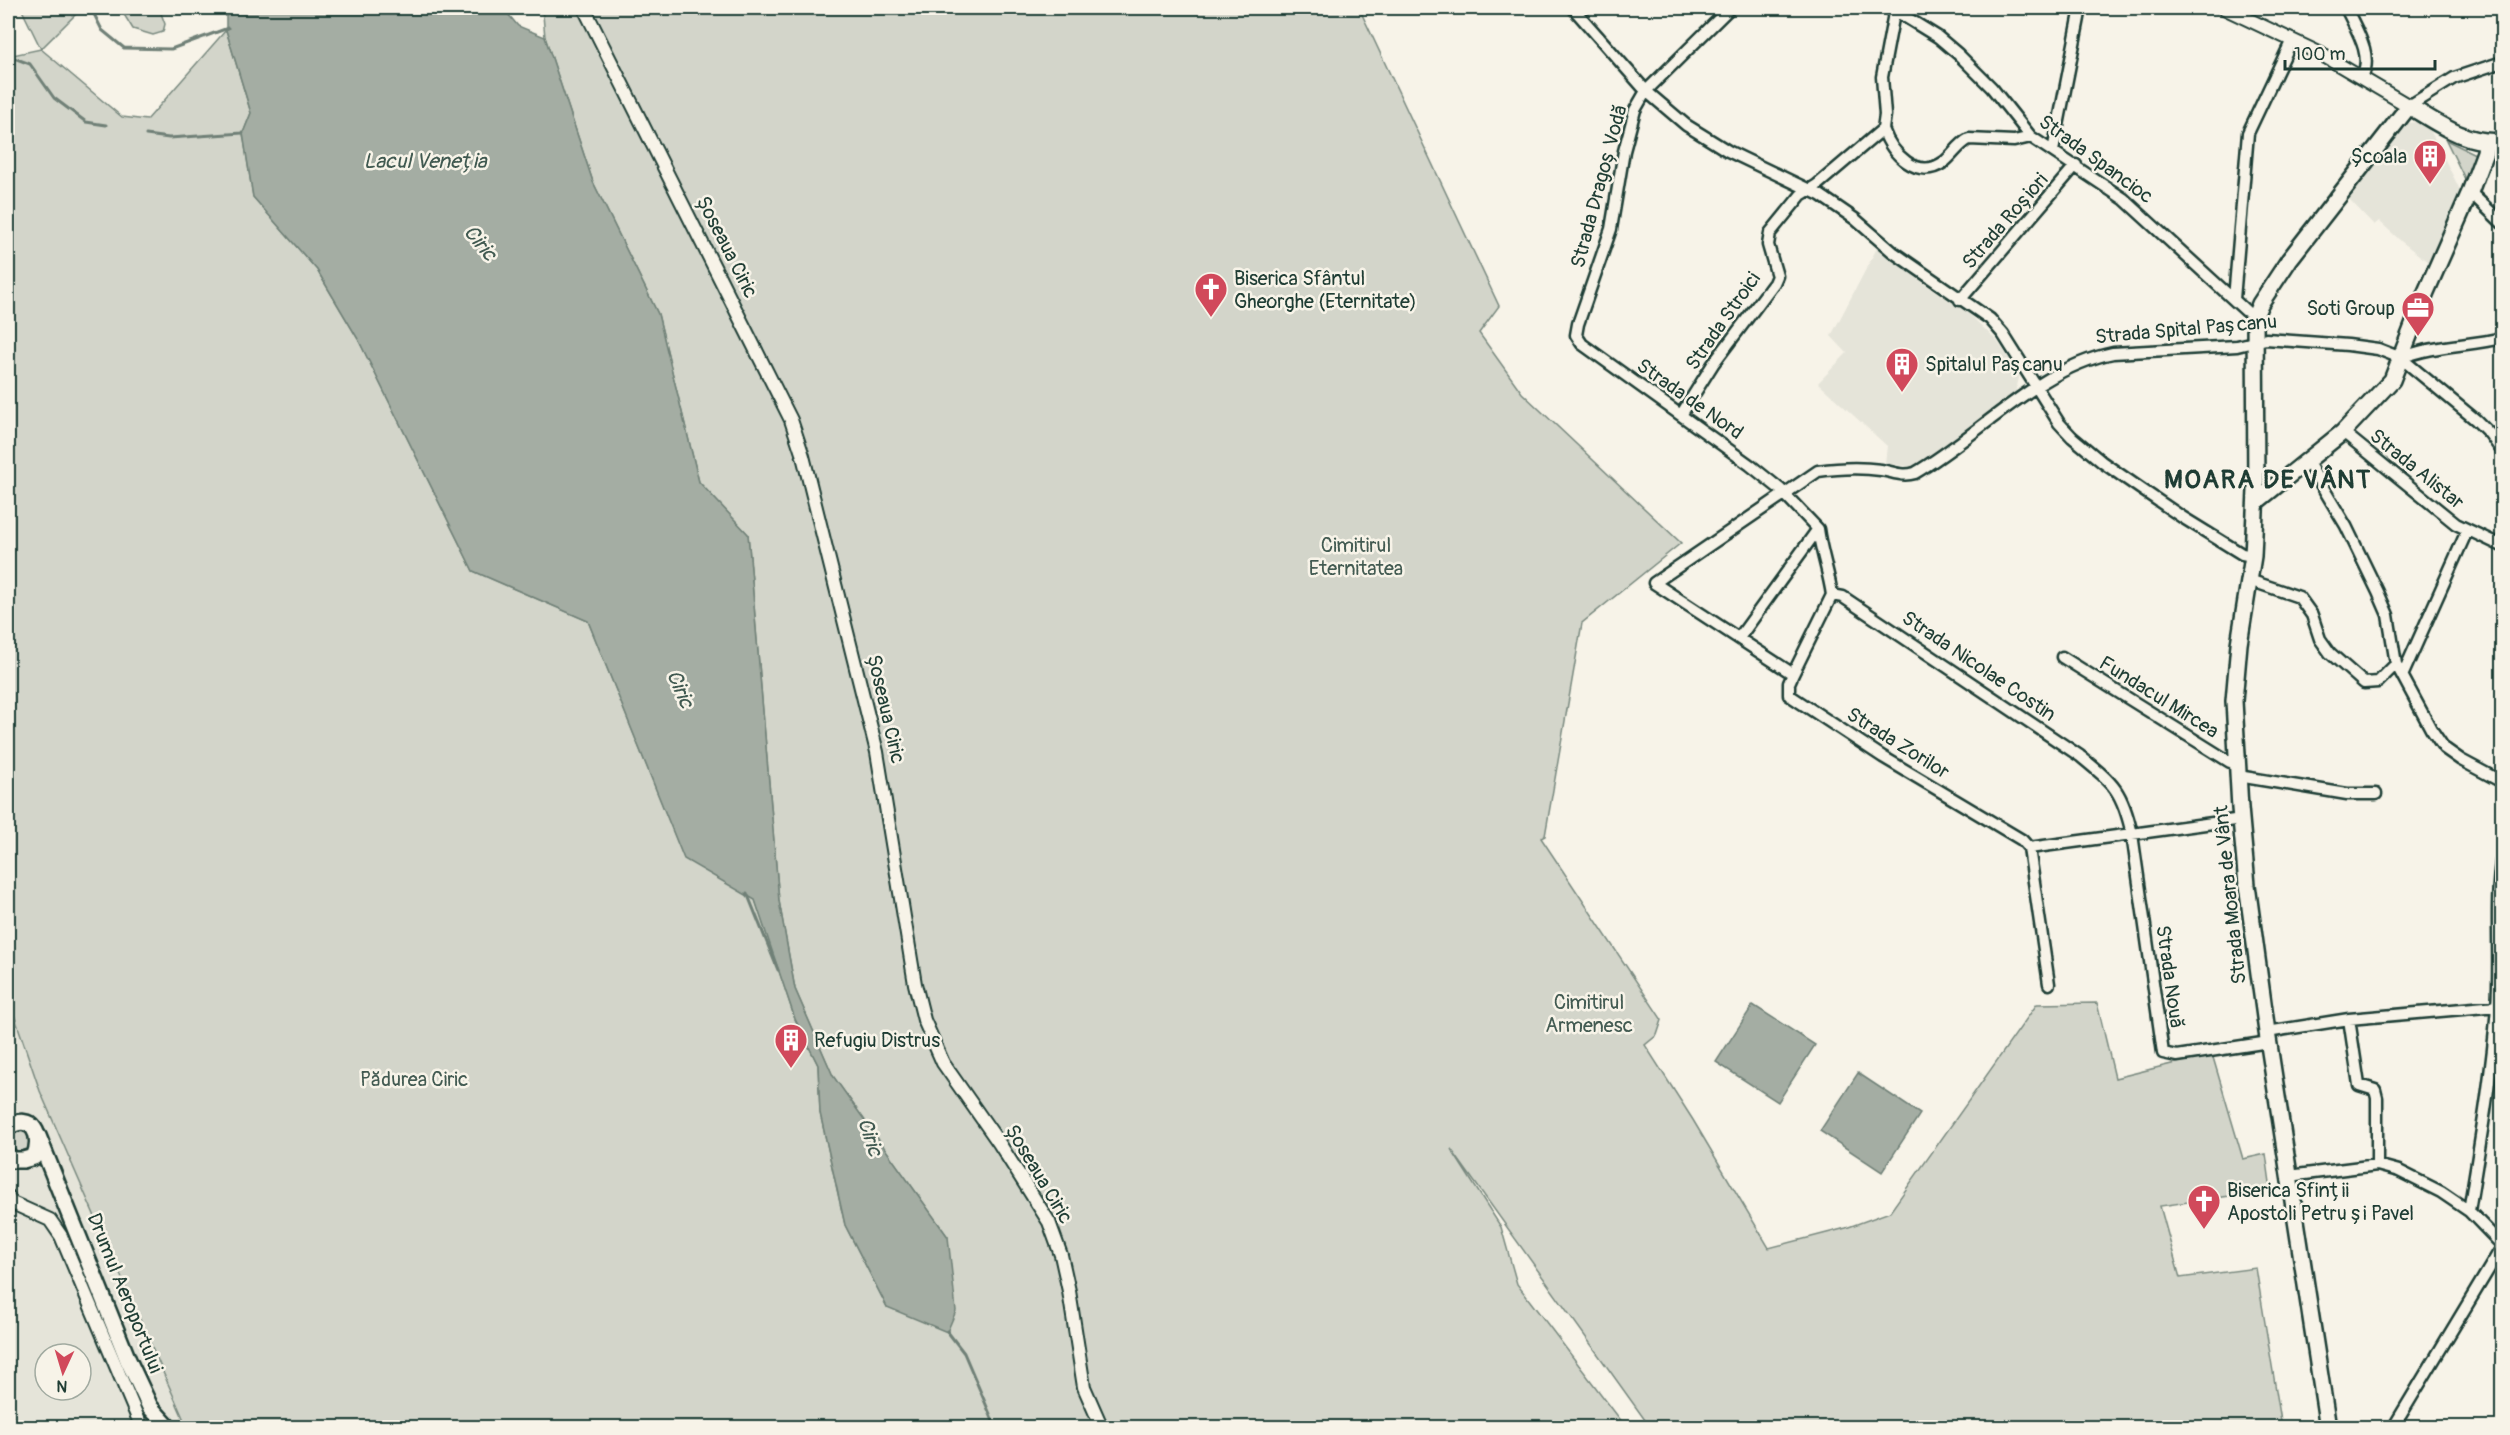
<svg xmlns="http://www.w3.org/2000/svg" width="2510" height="1435" viewBox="0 0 2510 1435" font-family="Pangolin,sans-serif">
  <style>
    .built { fill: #e5e4d9; fill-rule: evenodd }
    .green { fill: #d3d5ca; stroke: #79897f; stroke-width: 1.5 }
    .water { fill: #a4ada3; stroke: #6f8077; stroke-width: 1.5 }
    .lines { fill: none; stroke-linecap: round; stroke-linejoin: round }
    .stream { stroke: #6f8077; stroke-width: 3 }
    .minor-casing { stroke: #1f3d34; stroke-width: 15 }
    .tertiary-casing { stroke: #1f3d34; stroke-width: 16 }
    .secondary-casing { stroke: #1f3d34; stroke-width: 20 }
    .minor { stroke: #f7f3e8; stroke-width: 10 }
    .tertiary { stroke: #f7f3e8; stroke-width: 12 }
    .secondary { stroke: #f7f3e8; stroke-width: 15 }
    .labels { text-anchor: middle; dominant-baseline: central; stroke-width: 5; stroke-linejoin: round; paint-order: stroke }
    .poi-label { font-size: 20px; fill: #1f3d34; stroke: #f7f3e8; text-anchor: start }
    .street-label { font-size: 20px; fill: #1f3d34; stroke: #f7f3e8 }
    .park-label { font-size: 20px; fill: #435b52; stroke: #f7f3e8 }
    .water-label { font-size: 21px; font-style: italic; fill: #405950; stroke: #f7f3e8 }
    .district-label { font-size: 26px; font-weight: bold; letter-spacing: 1.5px; fill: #1f3d34; stroke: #f7f3e8 }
  </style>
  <rect width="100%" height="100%" fill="#f7f3e8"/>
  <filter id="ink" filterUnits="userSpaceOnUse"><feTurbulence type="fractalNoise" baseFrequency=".0167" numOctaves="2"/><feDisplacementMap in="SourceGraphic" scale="12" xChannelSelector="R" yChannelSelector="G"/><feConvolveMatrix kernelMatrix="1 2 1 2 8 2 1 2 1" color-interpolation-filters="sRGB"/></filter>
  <g filter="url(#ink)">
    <path class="built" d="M2417 122 2429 128 2462 194 2432 265 2402 242 2379 221 2374 225 2347 197 2408 123Z
      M1877 248 1926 285 1969 314 1997 341 2020 374 2013 402 1917 468 1885 463 1887 446 1818 383 1847 353 1831 336Z
      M8 1000 46 1027 40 1092 187 1427H8ZM45 1354H81V1390H45Z"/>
    <path class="green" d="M21 8H82L41 49 122 117 147 120 226 30 251 113 243 133 253 197 317 270 358 339 473 571 588 621 684 858 755 899 795 1019 818 1065 820 1113 845 1225 887 1307 948 1237 833 1076 795 989 779 901 748 534 699 482 658 314 593 182 545 37 543 15 537 8H1359L1499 306 1479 333 1522 393 1681 543 1582 623 1545 836 1541 838 1662 1020 1657 1035 1645 1045 1693 1120 1769 1248 1846 1228 1890 1212 2037 1004 2097 1003 2115 1078 2212 1054 2243 1159 2266 1154 2271 1190 2160 1206 2180 1278 2256 1268 2282 1427H1650L1451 1149 1501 1227 1517 1284 1626 1427H187L40 1091 8 997V56L41 49Z
      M120 8H159L165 24 163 32 153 35 133 29Z
      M2446 140 2477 155 2467 183Z
      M8 1142a12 12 0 1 1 24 0a12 12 0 1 1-24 0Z"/>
    <path class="water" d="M226 8H503L518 26 545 37 593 182 658 314 699 482 748 534 779 901 795 989 833 1076 948 1237 956 1311 947 1332 887 1307 845 1225 820 1113 818 1065 795 1019 755 900 684 859 588 621 473 571 358 339 317 270 253 197 243 133 251 113 226 30Z
      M1753 1005 1815 1045 1778 1102 1716 1062Z
      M1858 1073 1920 1114 1882 1172 1820 1131Z"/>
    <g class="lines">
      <path class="stream" d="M91 8 102 30 124 48 171 49 228 28
        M14 58 30 64 54 98 86 122 106 125
        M146 135 169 138 243 133
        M747 893 778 970
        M947 1331 964 1353 996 1428"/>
      <defs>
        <path id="minor" d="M1573 8 1646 91 1686 125 1728 151 1820 195 1855 219 1893 252 1990 319 2003 334 2059 423 2072 437 2102 462 2141 489 2182 517 2242 554 2253 556
          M1730 8 1646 91 1635 110 1624 151 1611 229 1578 324 1576 335 1582 344 1750 465 1780 489 1818 529
          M1891 8 1938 37 1958 54 1992 88 2031 137 2124 199 2246 311 2255 316
          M2346 8C2355 28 2374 55 2362 77
          M2409 106 2454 78 2502 62
          M1883 129C1892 154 1917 181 1944 162 1953 155 1959 144 1969 139L2014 141 2031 137
          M2053 151 2081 8
          M2470 192 2502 223
          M2234 299 2248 133 2292 40
          M1960 300 2076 165
          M2401 358C2433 345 2469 346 2502 338
          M1681 415 1713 364 1774 283 1777 276 1768 245 1770 233 1801 195 1817 185 1883 129 1885 115 1882 77 1895 8
          M2343 432 2456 524 2502 546
          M2307 461 2346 526 2378 592 2388 615 2396 664 2431 729 2444 748 2461 760 2502 782
          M1818 529C1821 552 1829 573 1832 595L1843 597 2080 756C2114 784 2122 790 2132 834L2163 1053 2177 1056 2269 1042
          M2249 580 2299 597 2312 615 2320 639 2330 653 2364 683 2378 682 2396 664
          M1739 638 1818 529
          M2062 657 2230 762 2238 764
          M1793 674 1832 595
          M2403 674 2467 531
          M2238 776 2347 794H2376
          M2029 848 2242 819
          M2049 984 2029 848 2022 840 1883 757 1789 695V683L1793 674 1654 583 1818 471C1839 468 1860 467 1881 470 1894 472 1902 477 1915 473 1979 436 2038 368 2113 353L2237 346 2266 339 2348 345 2378 349 2401 358 2413 368 2476 420 2490 434 2502 451
          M2349 1019 2359 1085 2375 1090 2377 1098V1165
          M2267 1032 2349 1019 2497 1006
          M2289 1176 2377 1165 2399 1171 2441 1192 2469 1211 2502 1245
          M2469 1211C2480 1143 2492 1075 2497 1006 2501 956 2494 906 2502 855
          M2393 1428 2502 1247"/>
        <path id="tertiary" d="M584 8 791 420 803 456 877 752 915 984 924 1020 943 1063 999 1143 1049 1222 1061 1255 1069 1291 1084 1387 1102 1428
          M2224 8 2319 53 2409 106
          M8 1196 10 1202 50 1220 61 1236 142 1428"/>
        <path id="secondary" d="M2256 502 2343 432 2392 380 2426 292 2470 192 2485 152 2486 143
          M8 1127C32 1112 44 1136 34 1157L23 1160H12L8 1155
          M38 1136 128 1360 150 1407 169 1428
          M2328 1428 2267 1032 2247 885 2240 808 2234 701 2239 644 2253 556 2256 490 2255 316 2260 304 2289 260 2409 106C2439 124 2467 145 2502 141"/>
      </defs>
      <use href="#minor" class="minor-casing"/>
      <use href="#tertiary" class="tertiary-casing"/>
      <use href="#secondary" class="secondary-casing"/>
      <use href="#minor" class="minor"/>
      <use href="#tertiary" class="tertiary"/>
      <use href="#secondary" class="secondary"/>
    </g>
  </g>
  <defs>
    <symbol id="building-pin" viewBox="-11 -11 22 30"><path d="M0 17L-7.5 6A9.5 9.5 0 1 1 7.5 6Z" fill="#d1495b" stroke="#f7f3e8"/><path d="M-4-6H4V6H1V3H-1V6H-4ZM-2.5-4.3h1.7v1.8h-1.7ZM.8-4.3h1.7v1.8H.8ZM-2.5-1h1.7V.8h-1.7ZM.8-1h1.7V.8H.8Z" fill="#fff"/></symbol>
    <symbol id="church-pin" viewBox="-11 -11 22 30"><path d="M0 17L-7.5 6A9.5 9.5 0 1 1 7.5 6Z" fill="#d1495b" stroke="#f7f3e8"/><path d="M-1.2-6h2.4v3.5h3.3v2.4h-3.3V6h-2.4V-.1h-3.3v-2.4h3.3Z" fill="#fff"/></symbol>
    <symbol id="office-pin" viewBox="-11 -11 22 30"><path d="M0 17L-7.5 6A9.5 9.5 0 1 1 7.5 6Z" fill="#d1495b" stroke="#f7f3e8"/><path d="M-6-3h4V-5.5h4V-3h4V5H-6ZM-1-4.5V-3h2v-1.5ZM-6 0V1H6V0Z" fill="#fff"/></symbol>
  </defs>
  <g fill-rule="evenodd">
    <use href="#building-pin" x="2411" y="137" width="38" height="52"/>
    <use href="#church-pin" x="1192" y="270" width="38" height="52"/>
    <use href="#office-pin" x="2399" y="289" width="38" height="52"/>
    <use href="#building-pin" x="1883" y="345" width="38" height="52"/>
    <use href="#building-pin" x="772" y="1021" width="38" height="52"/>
    <use href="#church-pin" x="2185" y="1182" width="38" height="52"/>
  </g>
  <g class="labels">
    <g class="poi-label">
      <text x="2407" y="156" text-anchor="end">Școala</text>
      <text x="1234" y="278">Biserica Sfântul<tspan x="1234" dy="23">Gheorghe (Eternitate)</tspan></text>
      <text x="2395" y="308" text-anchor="end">Soti Group</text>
      <text x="1925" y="364">Spitalul Pașcanu</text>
      <text x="814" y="1040">Refugiu Distrus</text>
      <text x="2227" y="1190">Biserica Sfinții<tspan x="2227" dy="23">Apostoli Petru și Pavel</tspan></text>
    </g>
    <g class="street-label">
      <text transform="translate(2096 159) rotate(36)">Strada Spancioc</text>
      <text transform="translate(1599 186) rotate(-75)">Strada Dragoș Vodă</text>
      <text transform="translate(2005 221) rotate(-49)">Strada Roșiori</text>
      <text transform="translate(727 247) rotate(63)">Șoseaua Ciric</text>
      <text transform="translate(1723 321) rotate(-55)">Strada Stroici</text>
      <text transform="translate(2186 329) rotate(-5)">Strada Spital Pașcanu</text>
      <text transform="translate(1690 399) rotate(35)">Strada de Nord</text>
      <text transform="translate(2417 469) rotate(39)">Strada Alistar</text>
      <text transform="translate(1979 666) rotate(34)">Strada Nicolae Costin</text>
      <text transform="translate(2159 697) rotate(32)">Fundacul Mircea</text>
      <text transform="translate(886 709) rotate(77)">Șoseaua Ciric</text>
      <text transform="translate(1898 743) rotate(32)">Strada Zorilor</text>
      <text transform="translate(2230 895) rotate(-96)">Strada Moara de Vânt</text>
      <text transform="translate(2170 977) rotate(82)">Strada Nouă</text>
      <text transform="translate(1039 1174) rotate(59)">Șoseaua Ciric</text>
      <text transform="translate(125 1293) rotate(68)">Drumul Aeroportului</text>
    </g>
    <g class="park-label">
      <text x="1356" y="545">Cimitirul<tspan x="1356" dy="23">Eternitatea</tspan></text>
      <text x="1589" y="1002">Cimitirul<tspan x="1589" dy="23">Armenesc</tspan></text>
      <text x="414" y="1079">Pădurea Ciric</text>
    </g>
    <g class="water-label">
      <text x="425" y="161">Lacul Veneția</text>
      <text transform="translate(480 243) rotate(51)">Ciric</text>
      <text transform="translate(680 689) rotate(67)">Ciric</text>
      <text transform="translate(870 1137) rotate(72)">Ciric</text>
    </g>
    <g class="district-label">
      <text x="2268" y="480">MOARA DE VÂNT</text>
    </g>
  </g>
  <rect width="2510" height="1435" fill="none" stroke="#f7f3e8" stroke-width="30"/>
  <rect x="15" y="15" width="2480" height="1405" fill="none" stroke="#1f3d34" stroke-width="2" filter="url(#ink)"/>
  <g transform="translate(63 1372) rotate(184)"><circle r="28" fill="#f7f3e8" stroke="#a1aaa0" stroke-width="1.5"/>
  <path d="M0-4.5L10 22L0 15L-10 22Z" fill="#d1495b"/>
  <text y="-9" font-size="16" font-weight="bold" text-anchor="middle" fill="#1f3d34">N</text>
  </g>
  <path d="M2285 60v9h150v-9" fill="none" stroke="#1f3d34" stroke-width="3"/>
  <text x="2294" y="60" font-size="18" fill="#1f3d34" stroke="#f7f3e8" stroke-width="4.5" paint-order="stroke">100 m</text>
</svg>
